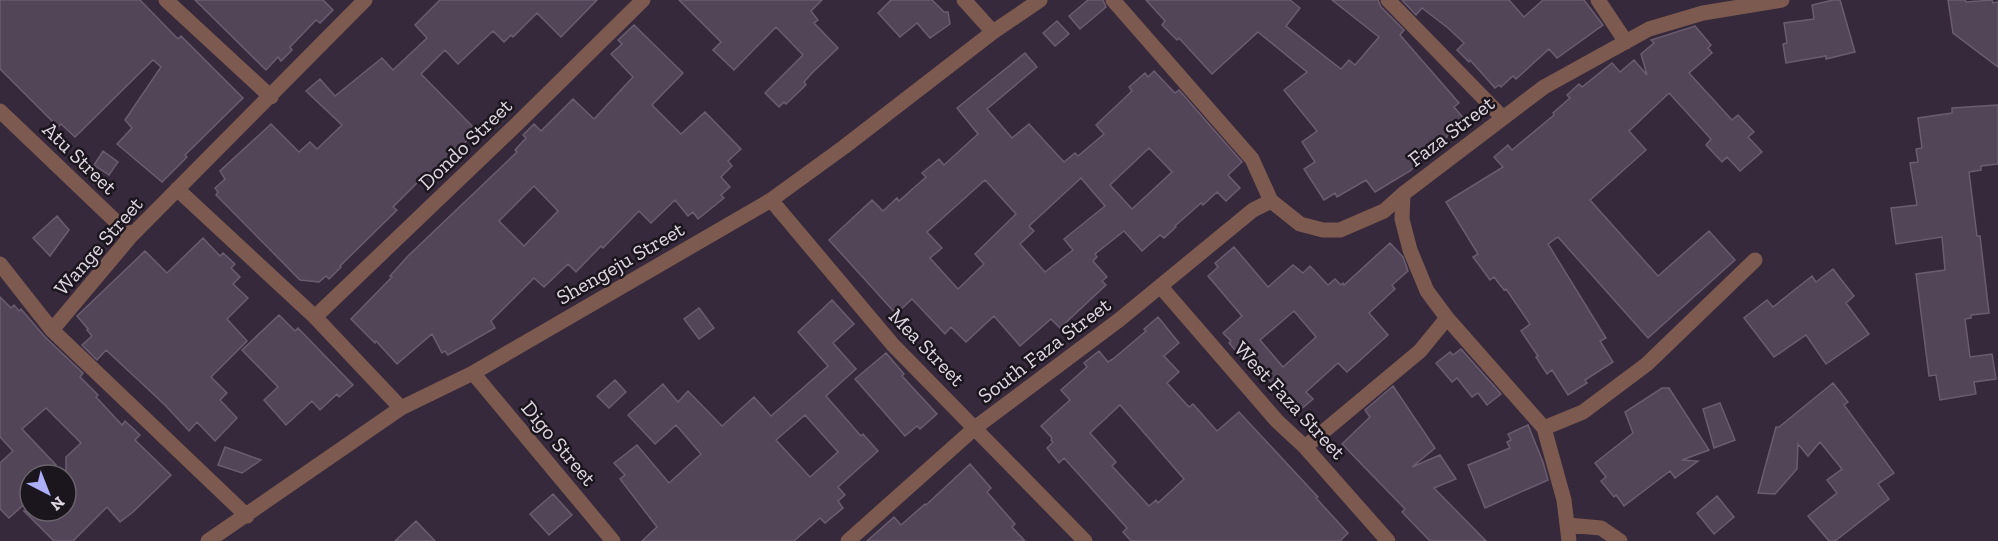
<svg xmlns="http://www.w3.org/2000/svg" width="1998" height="541" viewBox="0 0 1998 541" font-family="'Zilla Slab',serif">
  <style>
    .building { fill: #534558; stroke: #6b5c70; stroke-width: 1.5; fill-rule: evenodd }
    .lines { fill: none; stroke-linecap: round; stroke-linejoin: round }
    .minor { stroke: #7d5a4f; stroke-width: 15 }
    .labels { text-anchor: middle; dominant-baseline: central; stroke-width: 5; stroke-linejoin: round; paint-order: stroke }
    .street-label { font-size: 21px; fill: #e0d7e3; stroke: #1b151d }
  </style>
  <rect width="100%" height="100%" fill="#37293c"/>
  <path class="building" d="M0 0H140L178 39 181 36 243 98 185 155 187 157 162 182 117 144 132 128 125 120 161 67 153 60 75 137 61 124 58 127 0 69Z
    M195 0H323L333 10 320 23 316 20 290 47 292 50 281 61 278 57 266 70Z
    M440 0H597L561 37 537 13 513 37 511 35 504 42 493 31 458 64 445 50 421 74 477 131 428 178 425 175 393 207 397 210 340 266 341 267 329 279 326 276 319 282 300 280 216 195 218 192 215 188 225 179 220 171 271 124 299 152 310 142 317 149 342 125 306 91 320 79 335 96 382 58 393 70 427 38 415 25Z
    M679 0H822L811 11 818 20 814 23 838 48 812 73 804 82 806 85 786 104 784 102 779 107 765 93 803 55 776 27 734 70 713 50 721 42Z
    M891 0H932L944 12H948L950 24 930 38 917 23 900 37 878 13Z
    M1088 0H1103L1106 7 1080 29 1069 16Z
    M1146 0H1290L1300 8 1286 26 1341 69 1349 60 1355 65 1379 37 1332 0H1378L1381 7 1404 30 1400 35 1459 103 1454 107 1465 120 1410 171 1375 192 1366 180 1337 197 1335 193 1324 200 1304 169 1315 162 1302 142 1317 131 1284 90 1307 72 1258 32 1212 74 1179 38 1177 40 1162 25 1165 21Z
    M1402 0H1509L1524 17 1543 0H1584L1603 25 1557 58 1549 49 1516 79 1513 76 1501 87 1499 85 1495 88 1470 60 1469 62 1457 50 1464 43 1448 28 1422 8 1416 15Z
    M1833 0H1840L1855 52 1826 59V56L1786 63 1783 44 1787 43 1784 23 1814 19 1812 5Z
    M1948 0H1965L1966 2 1992 0 1993 3 1998 2V67L1953 33Z
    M1057 21 1069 34 1055 46 1043 33Z
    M634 25 683 73 652 105 681 134 705 112 741 149 728 161 732 166 721 177 730 187 721 195 724 198 698 219 693 212 688 216 675 200 651 223 639 211 603 248 601 246 576 272 568 264 544 287 534 278 491 321 495 328 448 355 445 351 442 353 432 334 397 364 376 341 375 343 351 319 392 277 390 276 408 256 517 152 515 150 526 138 523 135 534 124 541 131 573 99 594 119 633 77 611 54 622 44 618 40ZM534 186 558 211 524 246 499 221Z
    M1695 26 1711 45 1708 48 1712 53 1689 73 1732 120 1738 115 1754 132 1748 137 1762 152 1740 171 1727 157 1722 162 1706 145 1711 139 1669 93 1629 131 1646 150 1590 200 1658 276 1709 231 1735 260 1648 338 1558 237 1548 244 1606 338 1600 341 1613 362 1585 380 1587 383 1568 395 1552 370 1547 374 1536 357 1538 356 1521 331 1530 324 1506 289 1504 290 1494 277 1490 280 1473 257 1478 254 1446 202 1503 167 1494 157 1508 145 1512 150 1554 115 1553 113 1570 98 1567 95 1579 84 1582 87 1612 63 1620 72 1634 60 1647 75 1641 54 1654 43 1651 40Z
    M1025 53 1037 67 987 109 1012 138 1029 124 1064 162 1075 153 1078 156 1104 134 1096 125 1132 91 1129 87 1145 73 1148 77 1154 71 1175 93 1179 90 1242 162 1228 175 1240 188 1226 201 1217 192 1203 205 1201 203 1175 226 1176 227 1164 238 1160 235 1142 251 1124 231 1095 254 1097 257 1093 261 1107 277 1102 281 1106 285 1060 328 1051 319 1020 346 994 316 966 342 951 327 945 334 912 299 896 314 829 240 872 200 883 211 897 198 899 201 926 177 922 173 939 159 944 165 978 134 957 108ZM1149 148 1172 172 1132 209 1110 185ZM1081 178 1105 206 1064 239 1073 250 1045 272 1020 244 1034 231 1029 226ZM985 180 1016 214 975 254 984 264 958 289 930 258 942 248 927 232Z
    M1998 105V164L1981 166V170L1969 172 1977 236H1980L1989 313 1971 315V318L1965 319 1970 357 1992 354 1996 379 1974 382 1976 394 1940 400 1936 375 1929 376 1916 274 1945 270 1942 237 1896 244 1891 208 1917 205 1910 163 1918 162 1916 149 1922 148 1918 118 1952 113V108Z
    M103 151 118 162 109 175 94 165Z
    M57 216 69 230 50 256 33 238Z
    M203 238 220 256 223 253 235 264 231 268 240 277 233 284 248 298 227 319 247 341 211 377 227 393 220 400 237 418 215 441 197 422 189 431 165 405 106 350 97 360 82 345 92 336 87 330 88 329 77 316 145 251 167 273Z
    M1390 243 1403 257 1408 271 1392 285 1395 289 1369 313 1388 335 1347 372 1338 363 1306 392 1313 399 1298 412 1246 354 1242 358 1229 343 1231 341 1223 333 1242 316 1208 276 1218 267 1215 263 1234 247 1268 287 1293 265 1303 273 1310 266 1328 285 1335 279 1341 285 1343 283 1344 285ZM1294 311 1316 337 1283 367 1260 340Z
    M1833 269 1854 296 1846 303 1869 334 1826 364 1806 335 1774 357 1744 318 1767 300 1773 307 1812 276 1816 282Z
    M0 297 11 308 14 305 19 311 21 309 45 337 83 373 80 377 98 395 96 397 122 425 125 421 140 435 135 440 171 475 133 512 120 522 107 507 73 541H54L24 511H66V457L81 443 46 408 22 429 56 465 45 475H30V489L27 492 30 499 9 518 0 509V463L13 451 0 437Z
    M832 300 854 324 833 343 856 369 826 396 861 436 863 434 878 451 838 487 845 495 838 501 843 508 825 523 820 518 794 541H642L657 527 620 479 625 475 614 463 637 445 669 483 701 454 676 425 655 444 628 415 663 384 678 402 688 391 722 426 754 397 771 416 828 366 798 332ZM805 415 838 452 810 477 776 440Z
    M699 308 714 328 699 339 684 319Z
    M279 315 295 331 298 328 353 385 339 397 337 394 320 410 312 401 286 425 264 400 278 387 242 350Z
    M1158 317 1179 343 1164 356 1179 372 1167 383 1189 407 1193 404 1217 431 1239 412 1318 497 1316 498 1348 533 1340 541H1131L1123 532 1127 528 1064 458 1059 463 1047 448 1053 442 1051 440 1052 438 1041 426 1070 400 1061 390 1087 367 1084 363 1099 351 1108 362 1113 359 1146 331 1144 329ZM1120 405 1184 479 1158 503 1156 500 1149 506 1112 466 1116 462 1090 433Z
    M1461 349 1501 394 1487 405 1478 393 1472 397 1457 378 1452 382 1436 363 1450 352 1453 355Z
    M886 353 904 374 902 376 937 414 920 429 917 426 905 436 855 379Z
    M615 380 626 392 609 408 597 396Z
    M1833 383 1848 402 1844 405 1894 473 1878 484 1889 499 1835 541H1829L1808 516 1837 493 1827 480 1842 469 1820 442 1808 456 1798 444 1797 469 1775 494 1758 493 1776 427H1779Z
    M1393 386 1435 448 1412 467 1440 455 1456 479 1434 488 1486 541H1430L1402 512 1405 509 1342 444 1370 417 1365 410Z
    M1662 388H1669L1709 450 1682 460 1698 461 1675 478 1670 471 1624 506 1616 495 1614 497 1601 481 1606 477 1595 463 1633 433 1625 412Z
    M1720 403 1735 440 1714 448 1703 409Z
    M1528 425 1543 462 1548 480 1485 508 1468 465 1510 448 1507 442 1511 440 1508 434Z
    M225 447 261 460 242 473 218 465Z
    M970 464 991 488 987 492 1015 524 1012 527 1025 541H867L894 517 901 525 925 504 926 505Z
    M553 494 572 515 549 535 530 514Z
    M1717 496 1734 517 1714 534 1697 513Z
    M416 521 435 541H395Z"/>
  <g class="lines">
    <path class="minor" d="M166 0 271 97
      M964 0 993 32
      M1113 0 1252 159 1271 201 1300 224 1323 230H1340L1384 211 1403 194
      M1388 0 1503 118
      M1598 0 1626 42
      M0 111 131 236
      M177 189 315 317 401 408
      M771 200 893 345 1085 541
      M0 264 52 330
      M1161 287 1277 421 1305 447 1388 541
      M315 317 519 122 643 0
      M473 373 613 541
      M1544 428 1583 412 1647 364 1755 260
      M1305 447 1420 351 1447 318
      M247 516 52 330 131 236 365 0
      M1568 525 1601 528 1620 541
      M208 541 401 408 473 373 771 200 844 147 993 32 1040 0
      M848 541 976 427 1119 320 1253 210 1271 201
      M1569 541 1564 500 1544 428 1447 318 1427 291 1410 250 1402 219 1403 194 1544 87 1649 29 1703 13 1782 0"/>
  </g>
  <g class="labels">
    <g class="street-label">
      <text transform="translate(1451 131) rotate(-37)">Faza Street</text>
      <text transform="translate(465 144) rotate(-44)">Dondo Street</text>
      <text transform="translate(80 158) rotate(44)">Atu Street</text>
      <text transform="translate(98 246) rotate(-49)">Wange Street</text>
      <text transform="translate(620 263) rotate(-30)">Shengeju Street</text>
      <text transform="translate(927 347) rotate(46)">Mea Street</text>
      <text transform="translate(1044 350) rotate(-37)">South Faza Street</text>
      <text transform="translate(1290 400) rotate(47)">West Faza Street</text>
      <text transform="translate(559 443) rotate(50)">Digo Street</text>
    </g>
  </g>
  <g transform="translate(48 493) rotate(138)"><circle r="28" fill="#1b151d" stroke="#6a636c" stroke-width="1.5"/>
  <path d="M0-4.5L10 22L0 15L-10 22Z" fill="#adaffb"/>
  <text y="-9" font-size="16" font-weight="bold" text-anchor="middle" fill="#e0d7e3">N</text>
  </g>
</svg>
